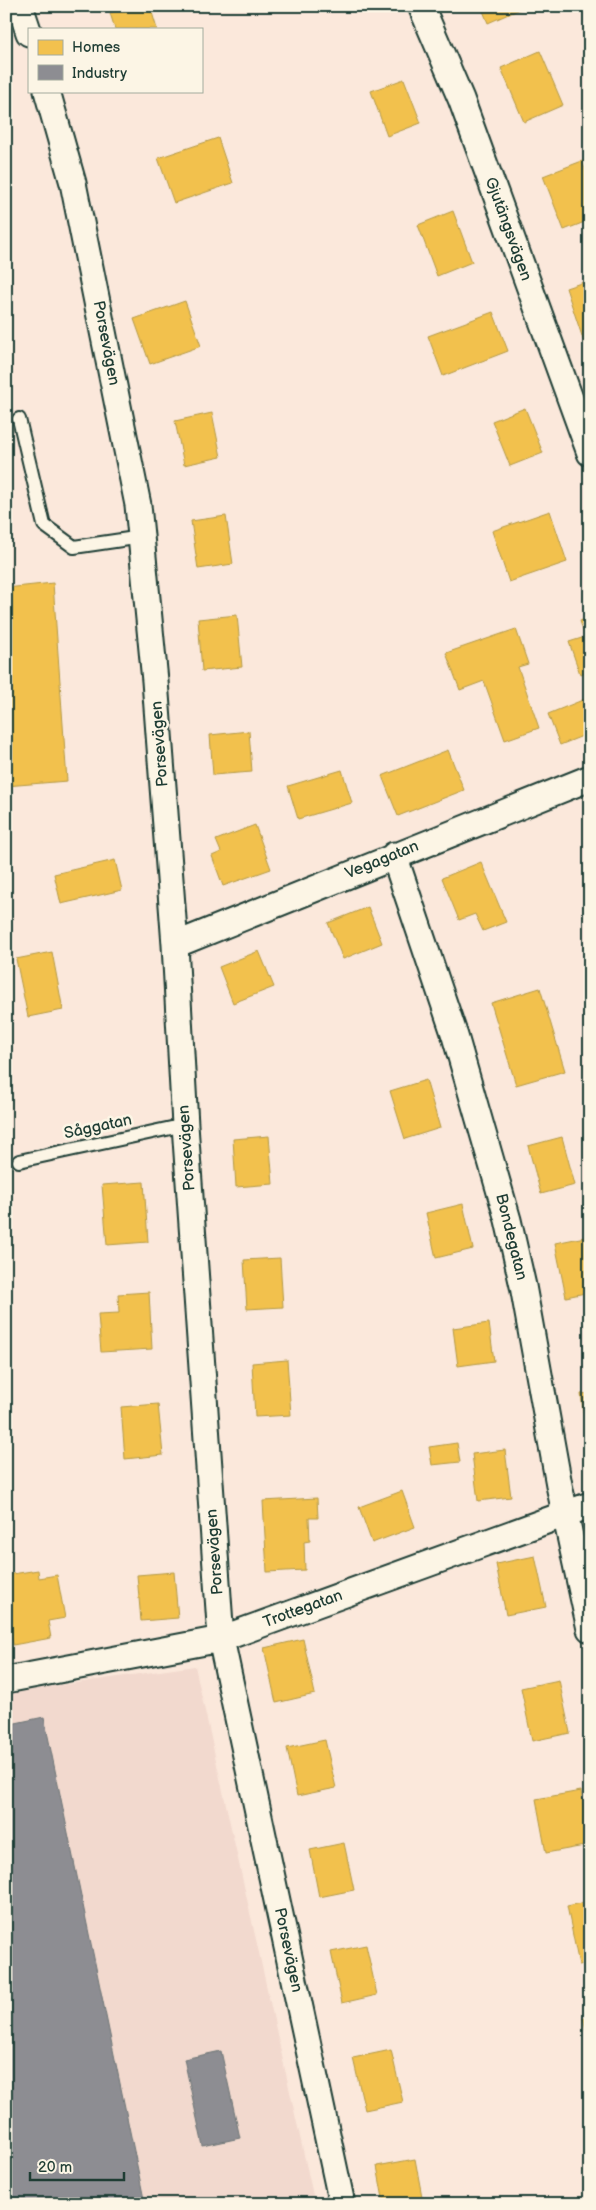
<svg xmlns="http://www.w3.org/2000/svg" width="596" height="2210" viewBox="0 0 596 2210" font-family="'Balsamiq Sans',sans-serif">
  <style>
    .built { fill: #f2d9ce }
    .homes { fill: #f2c14e; stroke: #b39946 }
    .industry { fill: #8d8d92; stroke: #6c7576 }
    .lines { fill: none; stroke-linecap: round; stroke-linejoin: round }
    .lane-casing { stroke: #1f3d34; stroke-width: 16 }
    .street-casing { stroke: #1f3d34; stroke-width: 29 }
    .lane { stroke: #fcf5e5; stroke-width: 12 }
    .street { stroke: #fcf5e5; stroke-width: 25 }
    .labels { text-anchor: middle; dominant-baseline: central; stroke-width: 5; stroke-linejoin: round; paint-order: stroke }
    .street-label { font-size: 16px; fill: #1f3d34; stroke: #fcf5e5 }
  </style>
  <rect width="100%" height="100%" fill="#fbe8db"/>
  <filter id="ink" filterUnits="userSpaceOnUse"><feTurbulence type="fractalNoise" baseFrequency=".02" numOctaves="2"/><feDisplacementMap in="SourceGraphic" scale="10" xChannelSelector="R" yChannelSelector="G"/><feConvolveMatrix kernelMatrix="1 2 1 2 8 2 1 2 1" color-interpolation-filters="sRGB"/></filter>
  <g filter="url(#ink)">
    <path class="built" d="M195 1666 315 2204H6V1693Z"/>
    <path class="homes" d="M131 6H150L157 29H115L110 13Z
      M481 6H527L488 23Z
      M540 51 563 105 524 122 501 68Z
      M404 79 421 123 387 136 371 91Z
      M218 138 233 183 174 203 158 158Z
      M582 161 590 182V220L564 230 543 176Z
      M453 211 472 262 437 276 418 225Z
      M590 280V340L584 342 566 288Z
      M185 301 201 346 150 364 134 319Z
      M493 312 508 351 443 376 428 336Z
      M525 408 543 453 510 466 492 421Z
      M212 413 221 457 184 465 175 421Z
      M550 511 567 562 509 582 492 531Z
      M226 516 233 564 198 569 191 521Z
      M53 583 67 781 6 786V588Z
      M237 615 242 667 202 671 198 619Z
      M590 617V671L580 674 569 642 585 637 580 621Z
      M516 629 528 664 518 667 539 728 505 740 484 681 460 690 446 653Z
      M590 697V733L560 745 548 714Z
      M249 731 252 772 213 775 210 735Z
      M448 750 464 790 398 816 382 776Z
      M342 770 352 803 298 819 288 786Z
      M255 825 271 869 223 886 212 856 221 852 216 840Z
      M115 860 122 890 61 904 54 874Z
      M481 862 506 922 483 931 475 914 459 920 442 878Z
      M368 907 382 943 343 959 328 923Z
      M259 951 274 987 233 1003 219 967Z
      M52 952 63 1010 28 1017 16 959Z
      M540 988 565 1071 516 1085 491 1003Z
      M426 1080 440 1128 405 1139 390 1091Z
      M269 1136 273 1184 236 1187 233 1139Z
      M562 1137 575 1185 541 1194 528 1146Z
      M144 1182 148 1242 107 1245 102 1185Z
      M463 1204 473 1249 436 1258 426 1213Z
      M590 1236V1292L566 1297 555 1243Z
      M280 1258 283 1307 247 1309 244 1260Z
      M149 1292 152 1349 101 1352 98 1314 119 1313 118 1294Z
      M489 1323 494 1361 458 1366 453 1328Z
      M287 1360 291 1415 255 1417 252 1363Z
      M590 1393V1458H589L581 1394Z
      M158 1404 163 1455 125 1459 121 1407Z
      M457 1443 460 1462 432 1465 429 1447Z
      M505 1450 511 1497 478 1501 472 1454Z
      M402 1491 415 1527 372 1543 359 1507Z
      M317 1498 318 1518H309L310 1541 304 1542 305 1570 267 1572 263 1501Z
      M535 1556 546 1607 506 1615 496 1564Z
      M38 1570 39 1578 57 1575 65 1618 48 1621 51 1638 13 1645 6 1603V1575Z
      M174 1572 178 1618 141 1621 137 1575Z
      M303 1639 315 1694 276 1703 264 1648Z
      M559 1680 570 1733 532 1741 521 1688Z
      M325 1740 336 1788 297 1796 287 1748Z
      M581 1791 590 1845 546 1853 536 1799Z
      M344 1843 354 1890 319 1897 310 1850Z
      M590 1901V1963L579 1965 567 1906Z
      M366 1945 377 1995 342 2003 331 1952Z
      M590 2016V2045L583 2018Z
      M391 2050 403 2102 365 2110 353 2058Z
      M415 2159 423 2202 384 2204 377 2166Z"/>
    <path class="industry" d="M44 1717 145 2204H6V1725Z
      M221 2051 240 2138 203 2146 184 2059Z"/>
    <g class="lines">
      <defs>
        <path id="lane" d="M19 419 44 525 74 547 142 537
          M19 1161 185 1125"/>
        <path id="street" d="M20 6 29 33
          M421 6 461 99 590 453
          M47 91 73 183 138 505 155 681 175 945 185 1125 221 1639 342 2204
          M394 855 455 1036 508 1220 523 1286 559 1485 590 1629
          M175 945 590 778
          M6 1680 221 1639 590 1505"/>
      </defs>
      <use href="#lane" class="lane-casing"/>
      <use href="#street" class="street-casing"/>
      <use href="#lane" class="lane"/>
      <use href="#street" class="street"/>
    </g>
  </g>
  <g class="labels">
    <g class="street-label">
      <text transform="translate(508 229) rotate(70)">Gjutängsvägen</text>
      <text transform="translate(106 343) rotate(79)">Porsevägen</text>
      <text transform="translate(160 744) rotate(-94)">Porsevägen</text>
      <text transform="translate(382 860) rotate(-22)">Vegagatan</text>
      <text transform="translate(98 1127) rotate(-12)">Såggatan</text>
      <text transform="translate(187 1148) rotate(-94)">Porsevägen</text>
      <text transform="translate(511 1237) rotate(76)">Bondegatan</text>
      <text transform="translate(215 1552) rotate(-94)">Porsevägen</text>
      <text transform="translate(303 1609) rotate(-20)">Trottegatan</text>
      <text transform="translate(288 1950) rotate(78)">Porsevägen</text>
    </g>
  </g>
  <rect width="596" height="2210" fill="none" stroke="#fcf5e5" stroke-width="25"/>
  <rect x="12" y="12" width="571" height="2185" fill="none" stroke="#1f3d34" stroke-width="2" filter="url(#ink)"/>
  <rect x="28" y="28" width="175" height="65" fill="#fcf5e5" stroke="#a4ab9e"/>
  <rect x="38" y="40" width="25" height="15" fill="#f2c14e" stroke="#a4ab9e"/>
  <text x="72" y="52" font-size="15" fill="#1f3d34">Homes</text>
  <rect x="38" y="65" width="25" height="15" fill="#8d8d92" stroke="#a4ab9e"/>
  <text x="72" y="78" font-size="15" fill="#1f3d34">Industry</text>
  <path d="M30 2172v8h94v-8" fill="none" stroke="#1f3d34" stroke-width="2.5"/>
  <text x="38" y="2172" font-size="15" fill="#1f3d34" stroke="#fcf5e5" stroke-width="4" paint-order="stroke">20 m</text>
</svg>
